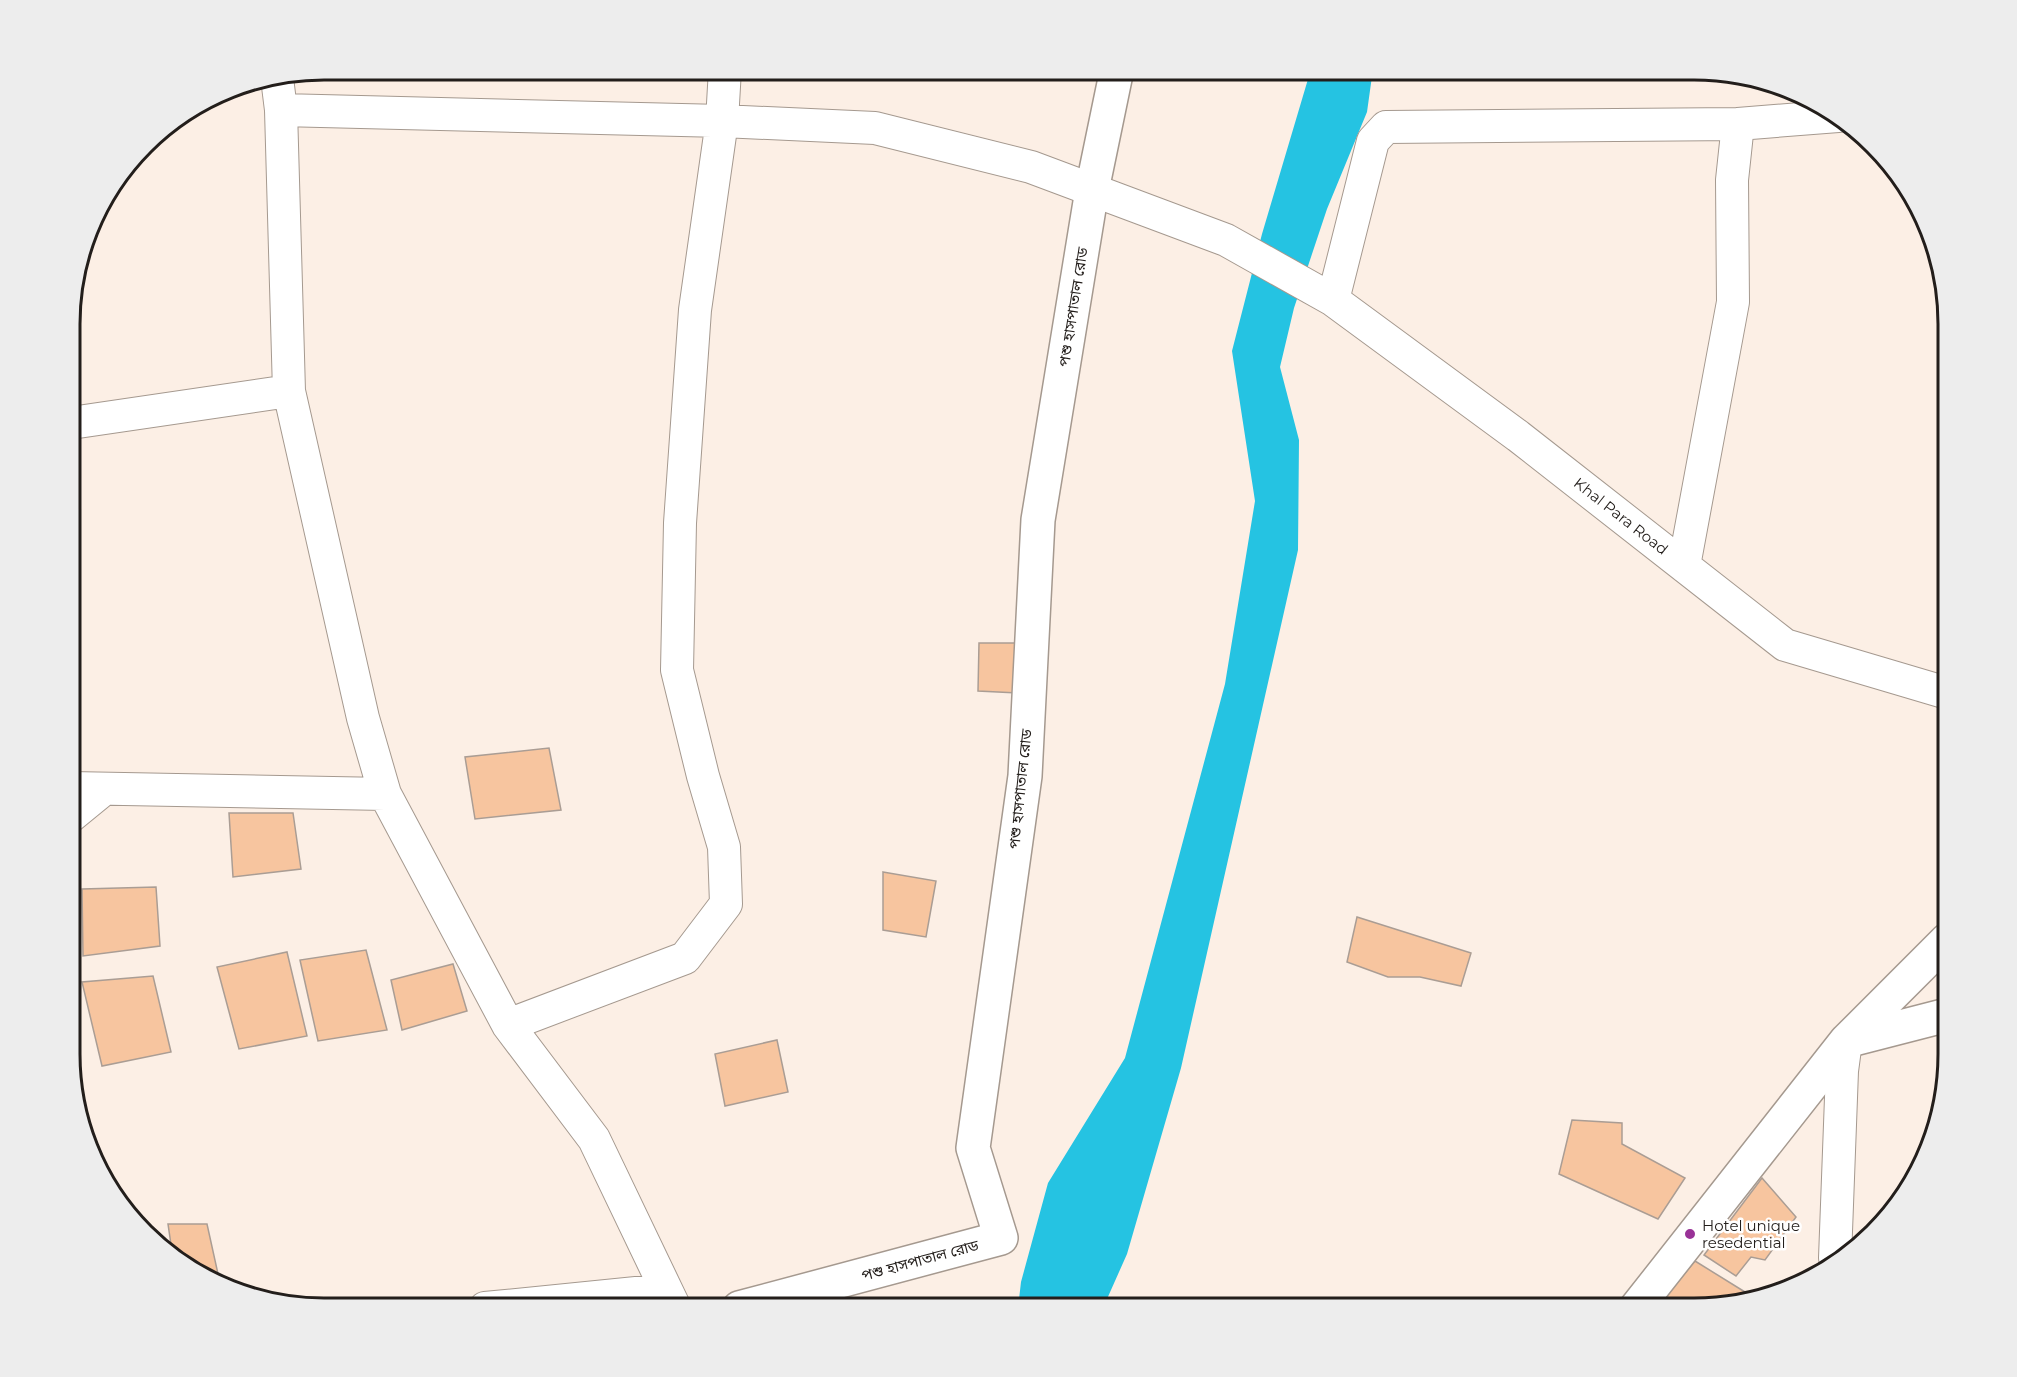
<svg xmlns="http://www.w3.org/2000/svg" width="2017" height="1377" viewBox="0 0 2017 1377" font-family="Montserrat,'Noto Sans Bengali',sans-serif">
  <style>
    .water { fill: #25c3e2 }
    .building { fill: #f7c59f; stroke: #aa9d94; stroke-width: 1.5 }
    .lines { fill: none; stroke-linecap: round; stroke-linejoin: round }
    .street-casing { stroke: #a5998f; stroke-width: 34 }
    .secondary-casing { stroke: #a5998f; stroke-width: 36 }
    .street { stroke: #fff; stroke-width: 32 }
    .secondary { stroke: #fff; stroke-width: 33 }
    .poi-dot { fill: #993297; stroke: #fff; stroke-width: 2 }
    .labels { text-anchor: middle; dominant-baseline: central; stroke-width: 5; stroke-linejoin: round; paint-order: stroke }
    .street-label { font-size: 15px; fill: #231e1b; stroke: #fff }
    .poi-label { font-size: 15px; fill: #231e1b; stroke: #fff; text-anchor: start }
    .rim { fill: none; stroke: #231e1b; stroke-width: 3 }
  </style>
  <rect width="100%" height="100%" fill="#fcefe5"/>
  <path class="water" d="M1311 69H1373L1367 112 1327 209 1294 308 1280 367 1299 440 1298 550 1181 1068 1127 1254 1103 1308H1018L1021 1282 1048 1183 1125 1058 1225 684 1255 501 1232 351 1262 234Z"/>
  <path class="building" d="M979 643H1019L1018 693 978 691Z
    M549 748 561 810 475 819 465 757Z
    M229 813H293L301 869 233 877Z
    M883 872 936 881 926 937 883 930Z
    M156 887 160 946 83 956 82 889Z
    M1357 917 1471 953 1461 986 1420 977H1388L1347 962Z
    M366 950 387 1030 318 1041 300 960Z
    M287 952 307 1036 239 1049 217 967Z
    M453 964 467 1011 402 1030 391 980Z
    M153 976 171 1052 102 1066 82 982Z
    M777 1040 788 1092 725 1106 715 1054Z
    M1572 1120 1622 1123V1144L1685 1178 1658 1219 1559 1174Z
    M1762 1178 1796 1217 1765 1260 1751 1257 1736 1276 1704 1255Z
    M168 1224H207L220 1283 173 1258Z
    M1695 1261 1745 1292 1740 1297 1694 1308H1656Z"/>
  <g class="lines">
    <defs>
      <path id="street" d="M277 78 281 110 289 391 363 718 385 794 508 1025 594 1139 675 1308
        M281 110 722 121 875 128 1031 167 1226 240 1333 300 1518 436 1785 645 1947 693
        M1333 300 1373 141 1386 127 1738 124
        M71 423 289 391
        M1684 566 1733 302 1732 180 1738 124 1838 116
        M71 788 385 794
        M71 816 104 789
        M508 1025 685 958 726 904 724 847 703 776 677 670 680 523 695 310 722 121 725 69
        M1835 1258 1842 1071 1846 1041
        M485 1308 666 1290"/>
      <path id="secondary" d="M1847 1040 1947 940
        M739 1308 1001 1238 973 1148 1025 776 1038 520 1092 190 1117 69
        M1636 1308 1846 1041 1947 1015"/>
    </defs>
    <use href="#street" class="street-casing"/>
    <use href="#secondary" class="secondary-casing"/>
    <use href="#street" class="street"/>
    <use href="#secondary" class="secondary"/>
  </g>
  <circle class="poi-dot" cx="1690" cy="1234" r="6"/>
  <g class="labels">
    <g class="street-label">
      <text transform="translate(1073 307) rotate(-81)">পশু হাসপাতাল রোড</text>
      <text transform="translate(1621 516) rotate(38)">Khal Para Road</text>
      <text transform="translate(1020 789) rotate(-84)">পশু হাসপাতাল রোড</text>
      <text transform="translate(920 1260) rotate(-15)">পশু হাসপাতাল রোড</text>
    </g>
    <g class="poi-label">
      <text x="1702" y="1225">Hotel unique<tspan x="1702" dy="17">resedential</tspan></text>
    </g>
  </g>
  <path d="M0 0H2017V1377H0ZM324 80H1694A244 244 0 0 1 1938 324V1054A244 244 0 0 1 1694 1298H324A244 244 0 0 1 80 1054V324A244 244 0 0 1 324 80Z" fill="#ededed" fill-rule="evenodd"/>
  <path class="rim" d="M324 80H1694A244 244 0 0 1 1938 324V1054A244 244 0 0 1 1694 1298H324A244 244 0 0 1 80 1054V324A244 244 0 0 1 324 80Z"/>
</svg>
